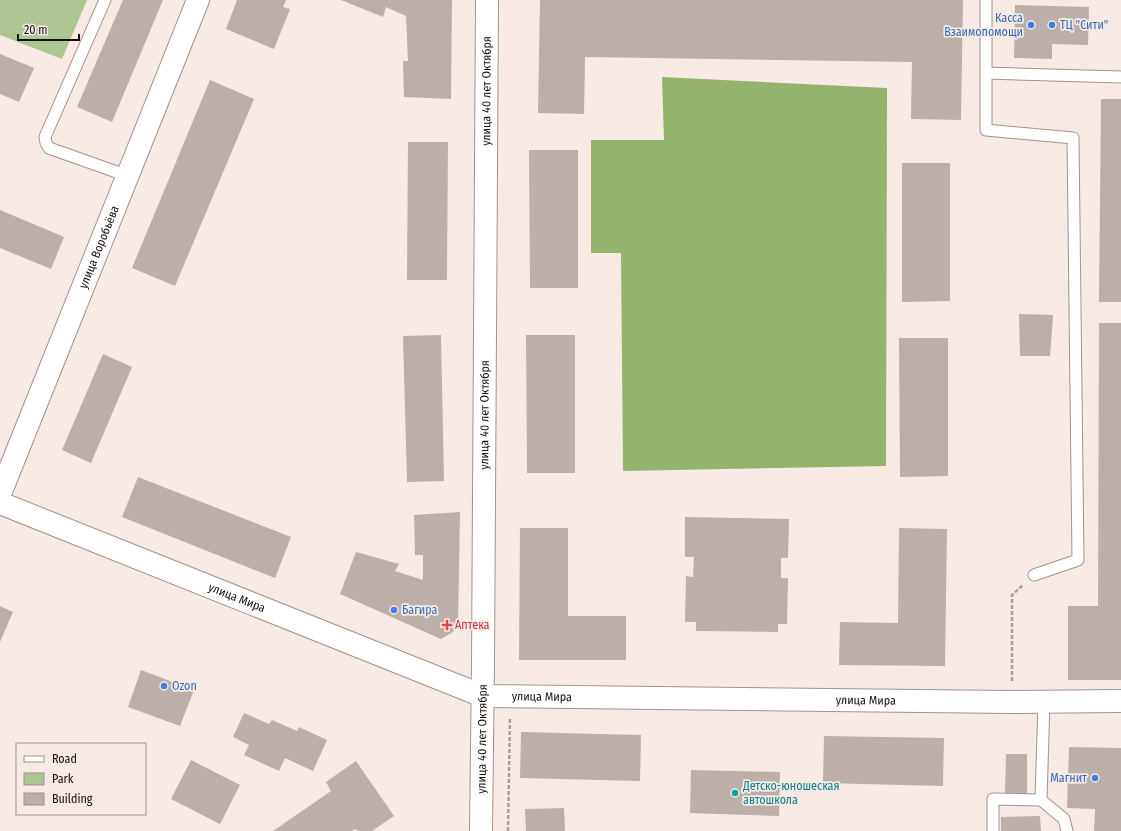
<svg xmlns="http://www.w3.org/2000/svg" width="1121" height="831" viewBox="0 0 1121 831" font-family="'Fira Sans Condensed',sans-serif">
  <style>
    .green { fill: #acc591 }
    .forest { fill: #94b46e }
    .building { fill: #bcafa9 }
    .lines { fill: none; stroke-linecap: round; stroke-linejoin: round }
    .service-casing { stroke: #a1948e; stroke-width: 13 }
    .minor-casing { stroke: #a1948e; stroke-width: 24 }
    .tertiary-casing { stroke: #a1948e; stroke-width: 24 }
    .path { stroke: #a89e99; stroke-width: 2.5; stroke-dasharray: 4 2; stroke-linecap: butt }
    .service { stroke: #fff; stroke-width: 11 }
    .minor { stroke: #fff; stroke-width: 22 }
    .tertiary { stroke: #fff; stroke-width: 22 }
    .shop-dot { fill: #3f7fe0; stroke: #f7e9e3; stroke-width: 1.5 }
    .health-dot { fill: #e0444e; stroke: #f7e9e3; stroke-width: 1.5 }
    .culture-dot { fill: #0f9aa8; stroke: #f7e9e3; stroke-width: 1.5 }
    .labels { text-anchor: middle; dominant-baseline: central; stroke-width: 3.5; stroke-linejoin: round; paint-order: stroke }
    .shop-label { font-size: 12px; fill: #366cbe; stroke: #f7e9e3; text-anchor: start }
    .street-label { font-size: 12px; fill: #15110e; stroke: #f7e9e3 }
    .health-label { font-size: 12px; fill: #be3a42; stroke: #f7e9e3; text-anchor: start }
    .culture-label { font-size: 12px; fill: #0d838f; stroke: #f7e9e3; text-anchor: start }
  </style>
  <rect width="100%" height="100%" fill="#f7e9e3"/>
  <path class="green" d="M0 0H87L62 59 0 35Z"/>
  <path class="forest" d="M662 77 887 88 886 466 623 471 621 253H591V140H664Z"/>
  <path class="building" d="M123 0H163L112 122 77 107Z
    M237 0H286L283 7 290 9 274 49 226 29Z
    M341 0H452L451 99 404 97 403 61H408L406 16 386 7 383 17Z
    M540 0H963L961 120 911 119 912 62 585 57 584 114 538 113Z
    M1015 5 1089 7 1088 45 1052 44V59L1014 58Z
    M0 54 34 68 19 102 0 94Z
    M210 80 254 99 175 286 132 268Z
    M1101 99H1121V302H1099Z
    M408 142H448L447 280H407Z
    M529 150H578V288H530Z
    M902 163H950V301L902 302Z
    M0 210 64 237 51 269 0 248Z
    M1019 314 1053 315 1050 356H1020Z
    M1099 323H1121V680H1068V606H1098Z
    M441 335 444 481 407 482 403 336Z
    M526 335H575V473H527Z
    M899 338H948V476L900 477Z
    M103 354 132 367 91 463 62 450Z
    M138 477 291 537 275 578 122 517Z
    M460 512 458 624 453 632 441 639 340 594 356 552 399 564 395 571 423 580V555H415L414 515Z
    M685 517 789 519 788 558H781V578H788L787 624H778V632L696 631V622H685L686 576 693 577 694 557H685Z
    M520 528H568V616H626V660H519Z
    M899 528 947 529 945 666 839 665 840 622 898 623Z
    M0 606 13 612 0 642Z
    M141 670 194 690 180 726 128 707Z
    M244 713 269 724 272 720 297 731 299 727 327 740 313 771 285 758 279 771 244 755 249 745 233 737Z
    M521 732 641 735 640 781 520 778Z
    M824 736 944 738 943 786 823 783Z
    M1069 747 1121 748V831H1094L1095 809 1067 808Z
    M1006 754H1027V794H1005Z
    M191 760 240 785 220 824 171 799Z
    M356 761 394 816 372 831H357L356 829 352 831H273L331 791 326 782Z
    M691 770 780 772 779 816 690 813Z
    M564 808 565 831H526L525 809Z
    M1040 816 1041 831H1001V817Z"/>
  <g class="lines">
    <defs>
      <path id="service" d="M105 0 45 137 46 143 49 148 128 176
        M986 0V130L1073 138 1078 560 1034 575
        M986 73 1121 77
        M1044 702 1041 800 1064 819 1067 831
        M993 831V799L1041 800"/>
      <g id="minor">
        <path id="s1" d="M0 494 198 0"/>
        <path id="s2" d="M481 831 483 664 487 0"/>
      </g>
      <g id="tertiary">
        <path id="s3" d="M0 503 483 696 1012 702 1121 701"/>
      </g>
    </defs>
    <use href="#service" class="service-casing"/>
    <use href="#minor" class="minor-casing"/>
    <use href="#tertiary" class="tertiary-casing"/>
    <path class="path" d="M1012 681V595L1023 585
      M508 831 510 717"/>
    <use href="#service" class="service"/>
    <use href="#minor" class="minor"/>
    <use href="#tertiary" class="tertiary"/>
  </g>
  <g class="shop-dot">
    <circle cx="1031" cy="25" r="4"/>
    <circle cx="1052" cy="25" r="4"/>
    <circle cx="394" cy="610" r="4"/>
    <circle cx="164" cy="686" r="4"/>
    <circle cx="1095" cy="778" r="4"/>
  </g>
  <path class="health-dot" d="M445 619h4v4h4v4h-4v4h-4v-4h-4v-4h4z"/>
  <circle class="culture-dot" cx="735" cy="793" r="4"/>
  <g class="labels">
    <g class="shop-label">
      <text x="1023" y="18" text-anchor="end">Касса<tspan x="1023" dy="14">Взаимопомощи</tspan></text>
      <text x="1060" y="25">ТЦ "Сити"</text>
      <text x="402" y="610">Багира</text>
      <text x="172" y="686">Ozon</text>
      <text x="1087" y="778" text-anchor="end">Магнит</text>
    </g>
    <g class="street-label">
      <text stroke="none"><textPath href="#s2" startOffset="740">улица 40 лет Октября</textPath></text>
      <text stroke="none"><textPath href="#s1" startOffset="266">улица Воробьёва</textPath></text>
      <text stroke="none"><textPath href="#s2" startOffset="416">улица 40 лет Октября</textPath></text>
      <text stroke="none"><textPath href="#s3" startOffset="255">улица Мира</textPath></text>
      <text stroke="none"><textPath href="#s3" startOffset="579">улица Мира</textPath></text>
      <text stroke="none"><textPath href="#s3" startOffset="903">улица Мира</textPath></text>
      <text stroke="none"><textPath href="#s2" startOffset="92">улица 40 лет Октября</textPath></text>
    </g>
    <g class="health-label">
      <text x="455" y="625">Аптека</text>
    </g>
    <g class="culture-label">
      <text x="743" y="786">Детско-юношеская<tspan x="743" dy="14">автошкола</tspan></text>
    </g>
  </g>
  <rect x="16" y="743" width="130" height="72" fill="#f7e9e3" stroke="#9d938e"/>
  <rect x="24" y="756" width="20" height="6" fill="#ffffff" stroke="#9d938e"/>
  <text x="52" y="763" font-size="12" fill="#15110e">Road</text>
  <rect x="24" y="773" width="20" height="12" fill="#acc591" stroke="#9d938e"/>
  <text x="52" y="783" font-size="12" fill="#15110e">Park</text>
  <rect x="24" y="793" width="20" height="12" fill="#bcafa9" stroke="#9d938e"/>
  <text x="52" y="803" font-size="12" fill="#15110e">Building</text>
  <path d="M18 34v6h61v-6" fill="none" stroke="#15110e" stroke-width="2"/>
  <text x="24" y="34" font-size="12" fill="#15110e" stroke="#f7e9e3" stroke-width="3" paint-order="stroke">20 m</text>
</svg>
